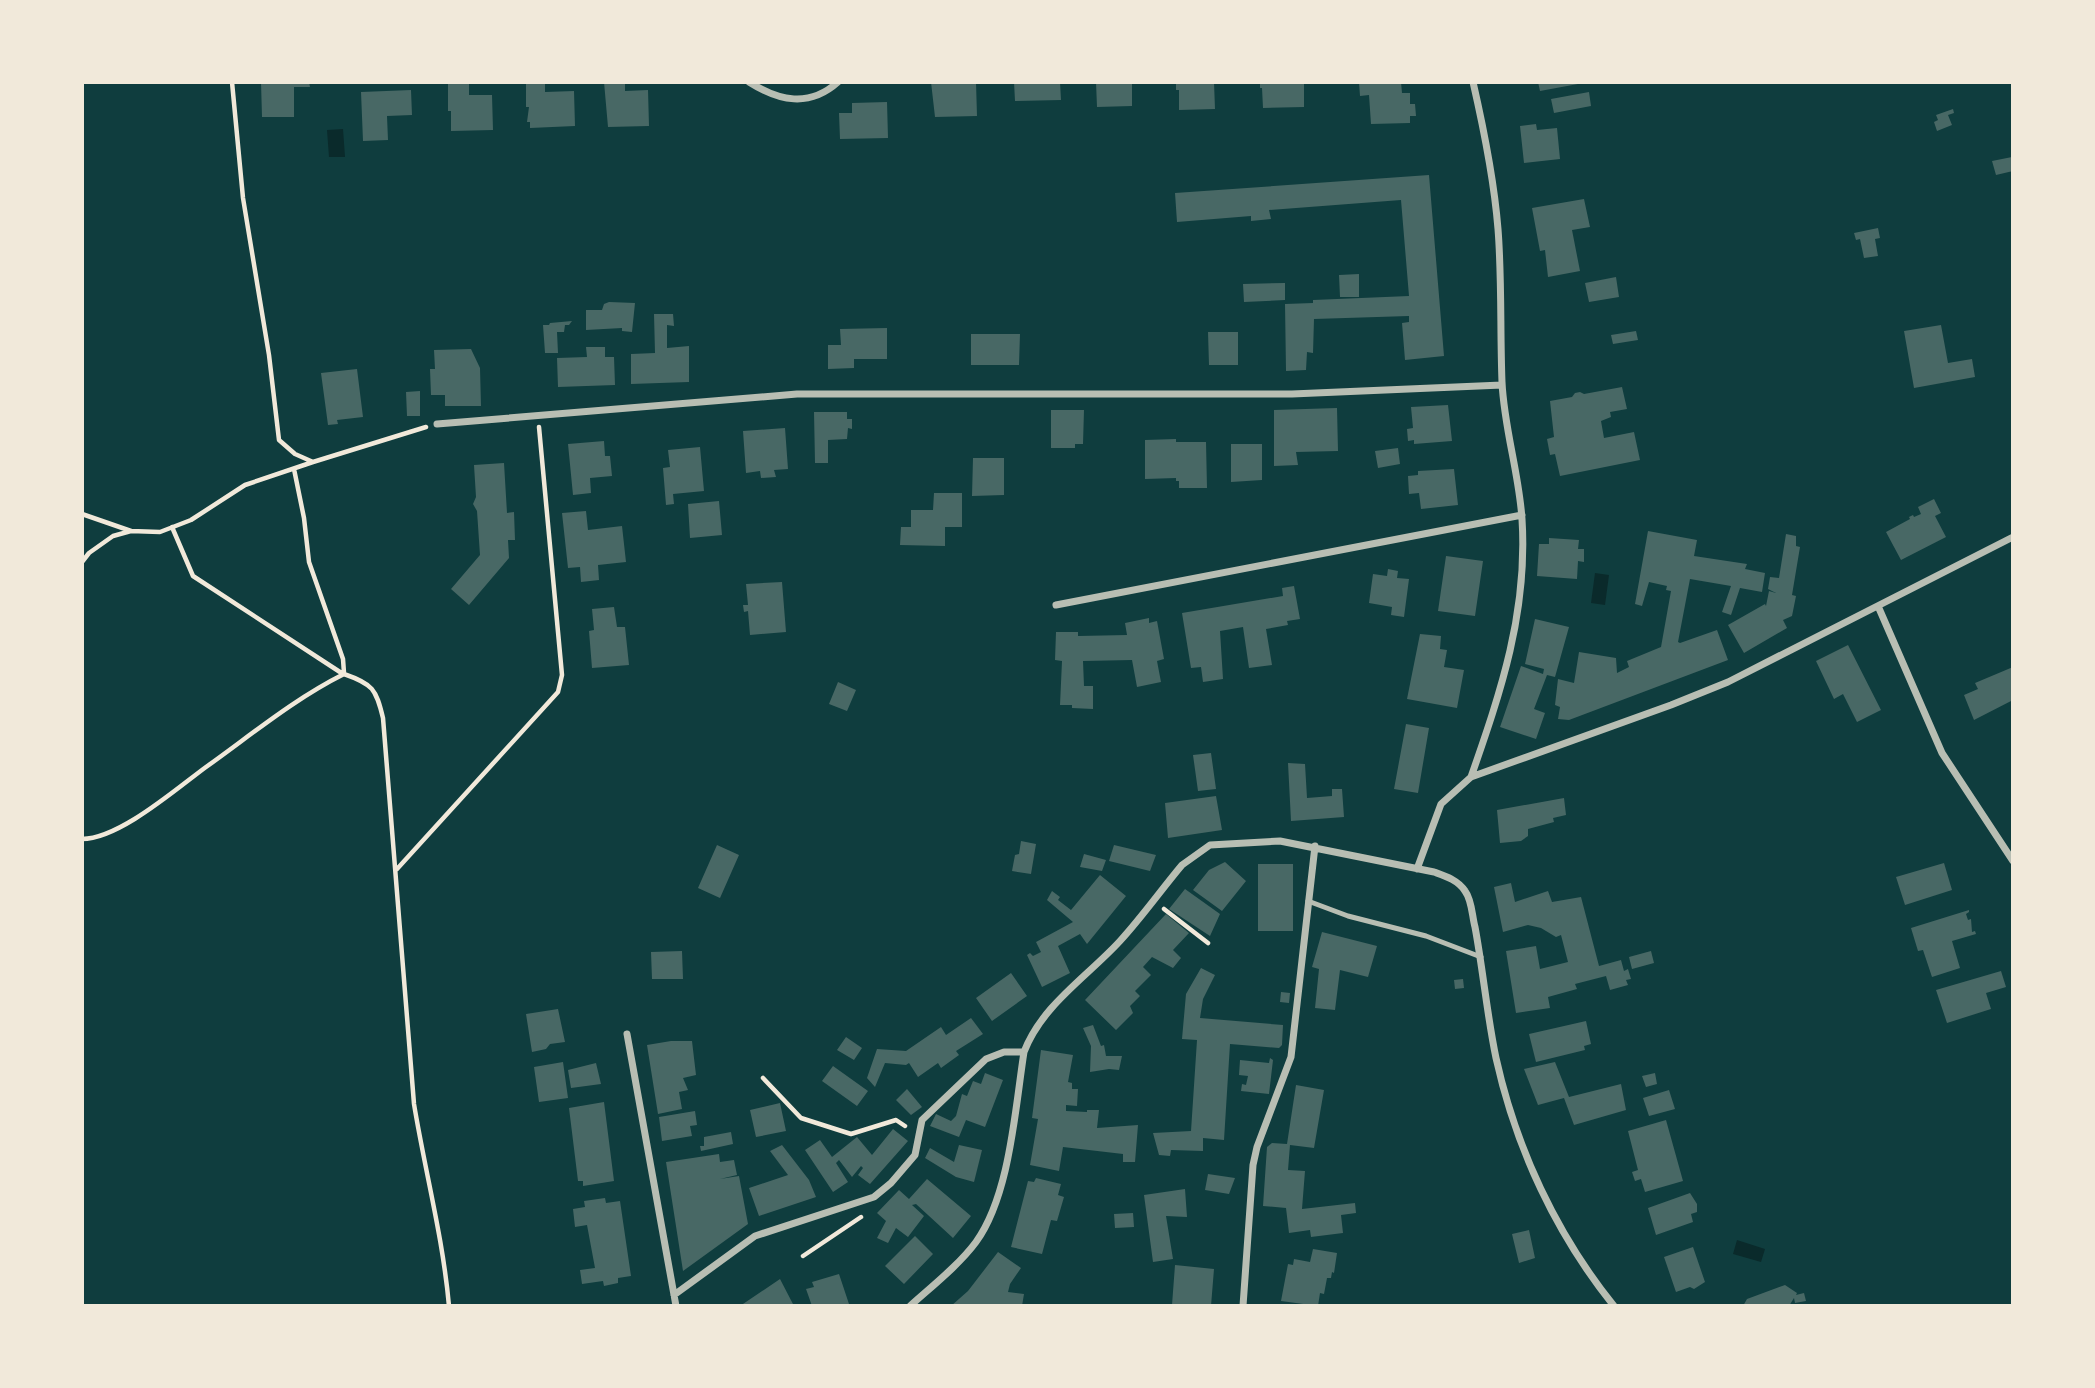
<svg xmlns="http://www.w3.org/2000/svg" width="2095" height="1388" viewBox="0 0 2095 1388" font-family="Ubuntu,sans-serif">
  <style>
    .water { fill: #0a2a2b }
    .building { fill: #486865 }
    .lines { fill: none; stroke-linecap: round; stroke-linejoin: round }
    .path { stroke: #f1e9da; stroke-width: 4.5 }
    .service { stroke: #b8beb3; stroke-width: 5 }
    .minor { stroke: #b8beb3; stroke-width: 7 }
  </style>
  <rect width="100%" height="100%" fill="#0f3d3e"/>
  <path class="water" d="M343 129 345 157H329L327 130Z
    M1595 573 1609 575 1605 605 1591 603Z
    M1737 1240 1765 1249 1761 1262 1733 1254Z"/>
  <path class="building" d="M261 82H309L310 87H294V117H262Z
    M448 82H469V95H492L493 130 451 131V111H448Z
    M526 82H545V92L574 91 575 126 530 128V122H527L529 107H526Z
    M604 82H625V91L648 90 649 126 608 127Z
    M931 82H976L977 116 935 117Z
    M1014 82H1060L1061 100 1015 101Z
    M1096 82H1132V106L1097 107Z
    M1176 82H1214L1215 109 1179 110V90H1176Z
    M1260 82H1304V107L1263 108 1262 88H1260Z
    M1359 82H1401L1402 93H1410V104H1415L1416 116H1410V123L1371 124 1369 95 1360 96Z
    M1538 82H1578V84L1540 91Z
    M411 90 412 115 387 116 388 140 363 141 361 92Z
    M1589 92 1591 106 1554 113 1551 99Z
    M887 102 888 138 840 139 839 113H852V103Z
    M1953 109 1954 113 1948 115 1952 125 1937 131 1934 122 1938 120 1936 115Z
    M1536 124 1537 130 1557 128 1560 159 1524 163 1520 126Z
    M2012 157 2013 171 1996 175 1992 161Z
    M1429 175 1444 356 1405 360 1402 323 1409 322V316L1314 319 1313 353 1307 352 1306 370 1286 371 1285 304 1313 303V300L1409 296 1401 200 1269 210 1271 219 1251 221V216L1177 222 1175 193Z
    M1584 199 1590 227 1572 230 1580 271 1548 277 1545 250 1540 251 1532 208Z
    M1878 228 1880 238 1875 239 1878 256 1864 258 1860 239 1856 240 1854 233Z
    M1359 274V297H1340L1339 275Z
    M1616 277 1619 297 1589 302 1585 283Z
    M1285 283V300L1244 302 1243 284Z
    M609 302 635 303 632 332 622 331V328L586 330V310H602L604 304Z
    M654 314H673L674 326 667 325V348L689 346V382L631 384V354L655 353Z
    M572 321 569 325H565L564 332H557L558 353H545L543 325H549L550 323Z
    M1941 325 1948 363 1972 359 1975 377 1914 388 1904 331Z
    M887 328V359H854V368L828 369V345H841L840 329Z
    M1636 331 1638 340 1613 344 1611 335Z
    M1208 332H1238V365H1209Z
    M971 334H1020L1019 365H971Z
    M586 347H605V357H614L615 385 558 387 557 358 587 357Z
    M471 349 480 368 481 406H445V395H431L430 369H435L434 350Z
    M357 369 363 417 337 420 338 424 328 425 321 373Z
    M1622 387 1627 409 1610 412 1611 417 1601 421 1604 438 1634 432 1640 460 1560 476 1555 454 1550 455 1547 439 1554 437 1550 401 1572 397 1575 393 1580 392 1584 394Z
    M420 391V416H407L406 392Z
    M1448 405 1452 441 1414 444V440L1408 441 1407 429 1413 428 1411 407Z
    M1337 408 1338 451 1296 452 1298 465 1274 466V410Z
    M1051 410H1084L1083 444H1075V448H1051Z
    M814 412H847V419H852V429L848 428 847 439 828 440V463H815Z
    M785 428 788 469 774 470 776 477 761 478 760 471 746 473 743 431Z
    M1176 439V442H1206L1207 488H1179V481H1176V478L1145 479V440Z
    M604 441 605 456H610L612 476 590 478 591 493 573 495 568 444Z
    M1231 444H1262V480L1231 482Z
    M700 447 704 491 673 494 674 504 666 505 663 468 670 467 668 450Z
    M1398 448 1400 464 1378 468 1375 451Z
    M973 458H1004V495L972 496Z
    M504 463 507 513 514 512 515 540H508L509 558 469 605 451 589 480 555 477 511 473 504 476 497 474 465Z
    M1454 469 1458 505 1421 509 1419 493 1409 494 1408 476 1418 475V471Z
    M934 493H962V527H945V546L900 545 901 527H911V510H933Z
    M1934 499 1941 513 1935 516 1946 537 1901 560 1886 532 1910 519 1909 517 1913 515 1914 517 1921 514 1918 507Z
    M719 501 722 535 690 538 688 504Z
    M586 511 588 530 622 526 626 562 598 565 599 580 581 582 580 567 568 568 562 513Z
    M1648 531 1697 540 1694 556 1747 564 1745 569 1765 573 1762 592 1740 588 1731 615 1722 612 1731 586 1690 579 1678 642 1680 643 1717 630 1728 660 1569 720 1558 719 1560 707 1555 705 1558 679 1574 683 1579 652 1616 658 1617 673 1629 667 1627 661 1661 647 1671 591 1666 590 1667 586 1649 582 1642 606 1635 604Z
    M1786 534 1796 536V546L1800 547 1792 595 1796 596 1792 616 1783 620 1787 628 1744 653 1728 625 1765 604 1766 606 1769 591 1776 593 1768 589 1770 577 1779 578Z
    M1549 538 1579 540 1578 549H1584V562L1578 561 1577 579 1537 576 1539 544H1549Z
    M1446 556 1483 561 1475 616 1438 611Z
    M1388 569 1398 571 1397 578 1409 579 1404 617 1391 615 1392 607 1369 603 1373 574 1387 576Z
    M782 582 786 632 750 635 748 611 744 612 743 605H748L746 584Z
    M1294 586 1300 619 1287 621 1288 625 1266 629 1272 665 1249 668 1243 627 1220 631 1223 679 1203 682 1201 667 1191 668 1182 613 1283 596 1282 588Z
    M614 607 617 627H625L629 665 592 668 589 631 594 630 592 609Z
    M1149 618V623L1157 621 1164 659 1157 661 1161 682 1137 687 1132 660 1083 661 1084 686H1093V709L1072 708V705H1060L1062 661 1055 660 1056 632H1078V636L1127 635 1125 623Z
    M1535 619 1569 627 1555 677 1547 675 1534 709 1545 713 1536 739 1500 727 1521 666 1543 674 1544 669 1525 664Z
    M1420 634 1441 636 1440 649 1447 650 1444 667 1464 670 1457 708 1407 699Z
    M1848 645 1881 710 1857 722 1843 694 1834 699 1816 661Z
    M2013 667V700L1974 720 1964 695 1978 689 1975 683Z
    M838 682 856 690 847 711 829 704Z
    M1406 724 1429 728 1418 793 1394 789Z
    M1211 753 1216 789 1198 791 1193 755Z
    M1288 763 1305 764 1307 798 1332 796V789H1342L1344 817 1291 821Z
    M1216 796 1222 830 1168 838 1165 803Z
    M1564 798 1566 815 1553 818 1554 822 1528 829V836L1521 841 1500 843 1497 810Z
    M1021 841 1036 844 1031 874 1012 871 1015 855 1019 854Z
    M717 845 739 855 720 898 698 888Z
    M1114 845 1156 855 1150 871 1109 861Z
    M1084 854 1106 860 1102 871 1080 867Z
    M1225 862 1246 881 1222 911 1193 890 1209 870Z
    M1944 863 1952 890 1905 905 1896 877Z
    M1258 864H1293V931H1258Z
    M1100 875 1126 896 1087 944 1080 934 1058 946 1070 973 1042 987 1027 955 1030 953 1033 956 1041 952 1036 942 1073 922 1047 900 1052 891 1060 897 1058 900 1071 910Z
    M1511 883 1515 902 1548 891 1552 902 1581 897 1599 966 1621 960 1624 971 1628 969 1631 979 1626 980 1628 985 1610 990 1606 976 1575 984 1577 989 1548 997 1550 1008 1516 1013 1506 951 1536 946 1540 969 1568 962 1561 935 1556 937 1541 928 1528 925 1503 932 1494 887Z
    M1185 889 1220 914 1210 936 1169 909Z
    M1969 910V912L1966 914 1968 920 1971 919 1972 932 1975 931 1976 934 1952 941 1960 968 1932 977 1923 950 1918 951 1911 928Z
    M1166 914 1189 933 1173 950 1181 958 1173 968 1152 957 1143 967 1151 975 1135 991 1140 996 1130 1006 1133 1013 1116 1030 1085 1000Z
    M1322 932 1377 946 1368 977 1340 970 1335 1010 1315 1008 1319 969 1312 967Z
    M682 951 683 979H652L651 952Z
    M1651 951 1654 963 1632 969 1629 957Z
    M1201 968 1215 975 1203 999 1200 1018 1283 1025 1282 1045 1279 1048 1230 1044 1224 1140 1203 1138V1151L1171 1150 1170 1156 1159 1155 1153 1133 1191 1131 1197 1040 1182 1039 1186 994Z
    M2001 971 2006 987 1986 993 1991 1009 1947 1023 1936 990Z
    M1011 973 1027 996 992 1021 976 998Z
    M1463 979 1464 988 1455 989 1454 980Z
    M1281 992 1290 993 1289 1003 1280 1002Z
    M558 1009 565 1042 550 1044 546 1049 532 1052 526 1014Z
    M971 1018 983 1034 956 1051 959 1055 941 1068 938 1063 918 1077 909 1063 906 1065 885 1063 875 1087 867 1078 877 1049 906 1051 941 1027 946 1035Z
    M1586 1021 1591 1044 1584 1046 1585 1050 1536 1062 1529 1034Z
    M1093 1025 1101 1046 1104 1045 1106 1056H1122L1119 1070 1109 1069 1090 1072 1091 1046 1083 1028Z
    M846 1037 862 1048 854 1060 837 1050Z
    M671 1041H692L696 1075 683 1078 688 1090 679 1092 682 1109 658 1114 647 1045Z
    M1041 1050 1073 1055 1068 1082 1072 1083V1089H1078L1077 1106 1066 1105V1111L1087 1112V1110H1099L1097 1128 1138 1125 1135 1162H1123V1154L1063 1147 1059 1171 1030 1165 1038 1119 1032 1118Z
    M1270 1058 1273 1060 1269 1094 1241 1091 1242 1084 1246 1085 1248 1076 1239 1075 1240 1060 1269 1063Z
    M563 1062 568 1098 539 1102 534 1067Z
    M1555 1062 1569 1097 1621 1084 1626 1110 1574 1125 1564 1098 1538 1105 1524 1069Z
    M596 1063 601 1084 571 1088 568 1070Z
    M833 1066 868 1091 857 1106 822 1081Z
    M985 1073 1003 1080 985 1127 966 1120 959 1137 930 1126 936 1114 951 1121 956 1116 962 1094 967 1096 973 1081 981 1084Z
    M1655 1073 1657 1084 1646 1087 1642 1076Z
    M1296 1085 1324 1090 1314 1148 1290 1145 1288 1170 1305 1171 1302 1209 1355 1203 1356 1213 1341 1215 1343 1233 1311 1237 1310 1230 1289 1233 1286 1208 1263 1206 1267 1147 1272 1143 1287 1144Z
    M907 1089 922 1107 911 1115 896 1100Z
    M1669 1090 1675 1109 1649 1116 1643 1098Z
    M604 1102 614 1181 583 1186V1181H578L569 1108Z
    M780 1103 786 1131 756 1137 750 1110Z
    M695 1111 697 1125 690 1126 692 1136 662 1141 659 1117Z
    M1666 1120 1683 1181 1645 1192 1641 1179 1635 1181 1632 1172 1638 1170 1628 1131Z
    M893 1129 908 1141 870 1184 858 1175 863 1168 861 1166 852 1177 839 1160 836 1163 848 1182 833 1192 805 1150 820 1140 832 1157 857 1137 872 1155Z
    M731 1132 733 1144 701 1151 700 1146H704V1137Z
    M782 1145 809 1180 816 1197 759 1216 749 1188 788 1175 770 1151Z
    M959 1145 982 1150 974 1182 956 1177 925 1158 930 1148 954 1162Z
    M719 1154 720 1162 734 1160 737 1175 720 1179 739 1176 748 1224 683 1271 666 1162Z
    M1208 1174 1235 1178 1229 1194 1205 1190Z
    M1036 1178 1061 1184 1058 1195 1064 1197 1057 1221 1051 1220 1042 1254 1011 1247 1028 1181 1034 1182Z
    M927 1179 971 1216 953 1238 916 1204 912 1205 924 1216 908 1237 896 1228 888 1243 877 1238 886 1221 877 1213 899 1190 909 1199Z
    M1185 1189 1187 1217 1166 1216 1173 1259 1153 1262 1144 1195Z
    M1690 1193 1697 1204V1212L1691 1214 1693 1222 1656 1235 1648 1208Z
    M605 1198 606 1203 620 1201 631 1276 618 1278V1283L604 1286 603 1281 582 1284 580 1270 595 1268 587 1225 575 1227 573 1209 585 1207 584 1201Z
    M1133 1213 1134 1227 1115 1228 1114 1214Z
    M1529 1230 1535 1258 1519 1263 1512 1234Z
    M915 1236 933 1254 904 1284 885 1266Z
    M1693 1247 1705 1282 1694 1289 1690 1287 1676 1292 1664 1257Z
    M1313 1249 1337 1253 1334 1273 1332 1272 1331 1278H1327L1324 1294 1320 1293 1318 1306 1281 1301 1288 1264 1293 1265 1294 1259 1310 1262Z
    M998 1252 1021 1268 1010 1284 1008 1292 1024 1294 1022 1306H951L968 1291Z
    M1175 1265 1214 1269 1211 1306 1172 1305Z
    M839 1274 849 1304 812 1306 806 1289 814 1287 812 1282Z
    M780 1279 794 1306H740Z
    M1785 1285 1797 1293 1796 1295 1804 1293 1806 1301 1795 1303 1794 1298 1789 1306H1743L1747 1299Z"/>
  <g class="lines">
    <path class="path" d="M232 82 243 198 269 355 279 440 295 454 313 462 426 427
      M294 469 304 518 309 562 343 659 344 673
      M82 514 131 531
      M172 527 193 576 343 674
      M82 562 89 553 113 536 131 531 160 532 191 520 245 485 313 462
      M82 839C119 839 176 789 206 767 251 735 294 699 344 674 373 684 376 689 383 718L414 1104C425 1171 443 1238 449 1306
      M397 869 558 692 562 675 539 427
      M1164 909 1208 943
      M763 1078 801 1118 851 1134 896 1120 905 1126
      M803 1256 861 1217"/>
    <path class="service" d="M1308 901 1348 916 1426 936 1481 957"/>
    <path class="minor" d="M749 82C779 101 809 108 838 82
      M437 424 797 394H1292L1502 385
      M1056 605 1522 515
      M1878 606 1942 753 2013 861
      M1471 777C1501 691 1528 612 1522 519 1519 473 1504 428 1502 382 1500 331 1502 280 1498 229 1494 179 1484 130 1473 82
      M1417 869 1441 804 1471 777 1671 705 1728 682 2013 537
      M627 1034 676 1306
      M674 1295 755 1236 874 1197 891 1183 915 1155 922 1120 986 1059 1004 1052H1024
      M910 1306C931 1287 959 1265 976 1242 1010 1195 1015 1109 1024 1052 1042 1005 1087 977 1120 941 1142 917 1161 890 1182 865L1210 845 1280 841 1434 872C1445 876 1458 880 1465 891 1472 900 1472 916 1475 927 1483 970 1487 1015 1496 1058 1516 1148 1556 1234 1614 1306
      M1243 1306 1253 1165 1257 1147 1291 1057 1315 846"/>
  </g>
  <rect width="2095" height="1388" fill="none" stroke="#f1e9da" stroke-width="168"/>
</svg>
